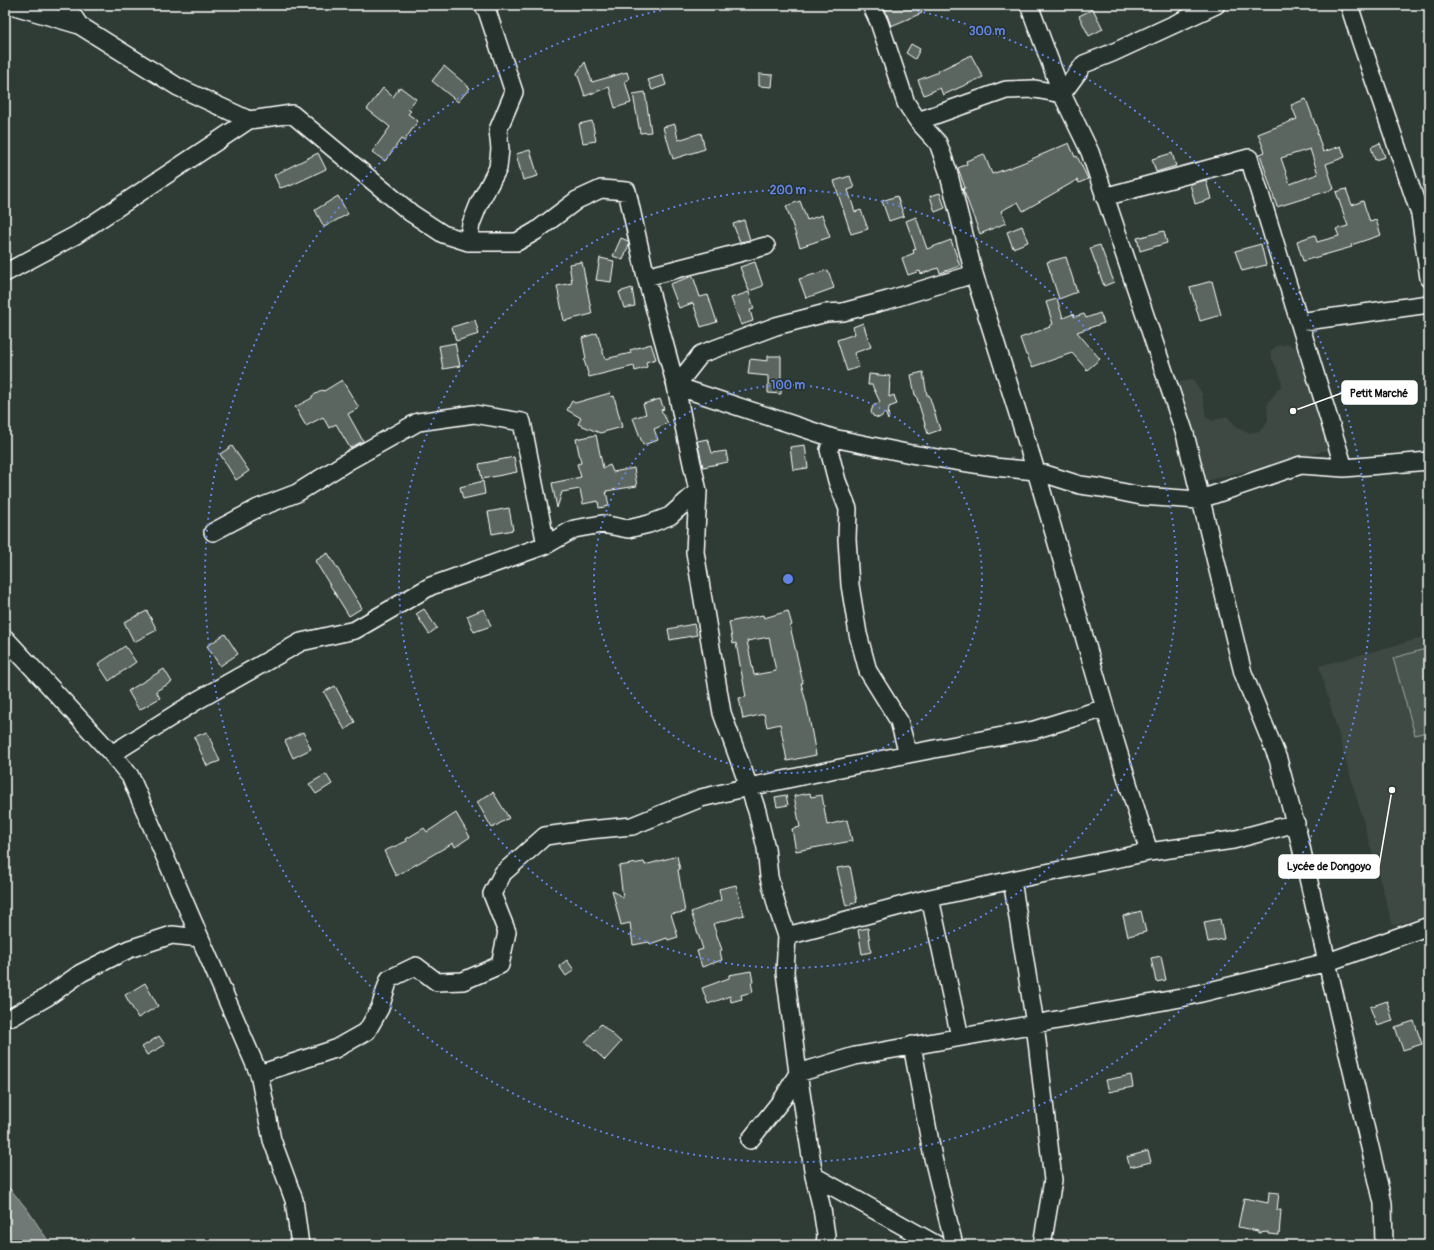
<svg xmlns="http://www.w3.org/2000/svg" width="1434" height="1250" viewBox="0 0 1434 1250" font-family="Pangolin,sans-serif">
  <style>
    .built { fill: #3c4842 }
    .green { fill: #4a544f; stroke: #a4aaa7 }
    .water { fill: #707975; stroke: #a9afac }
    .building { fill: #5b6661; stroke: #fff; fill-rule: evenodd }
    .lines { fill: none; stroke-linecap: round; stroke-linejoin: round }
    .minor-casing { stroke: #fff; stroke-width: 20 }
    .minor { stroke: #26332d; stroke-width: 17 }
    .ring { fill: none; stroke: #6183e4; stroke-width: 2; stroke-dasharray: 2 4 }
    .centre { fill: #6183e4; stroke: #26332d; stroke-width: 2 }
    .ring-label { font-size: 12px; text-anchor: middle; font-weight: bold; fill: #6183e4; stroke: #26332d; stroke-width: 3; stroke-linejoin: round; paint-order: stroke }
    .leader { fill: none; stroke: #fff; stroke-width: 1.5 }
    .callout-dot { fill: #fff; stroke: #26332d; stroke-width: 1.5 }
    .callout { fill: #fff; stroke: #fff; stroke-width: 1.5 }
    .callout-label { font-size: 11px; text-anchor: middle; font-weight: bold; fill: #111 }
  </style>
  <rect width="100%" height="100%" fill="#2f3b35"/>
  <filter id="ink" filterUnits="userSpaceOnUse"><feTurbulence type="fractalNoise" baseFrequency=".025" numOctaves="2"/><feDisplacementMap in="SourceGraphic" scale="8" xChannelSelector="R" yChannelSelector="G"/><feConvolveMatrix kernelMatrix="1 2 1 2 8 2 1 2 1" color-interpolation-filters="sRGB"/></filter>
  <g filter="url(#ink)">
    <path class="built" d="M1287 344 1293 346 1302 352 1329 450 1206 481 1177 383 1193 379 1202 393 1206 416 1212 421 1227 416 1239 429 1249 433 1259 431 1265 426 1268 419 1267 407 1269 401 1281 386 1282 382 1279 373 1272 359 1270 351 1277 346Z
      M1429 636V915L1393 926 1319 666Z"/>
    <path class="green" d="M1429 648V731L1415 735 1393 658Z"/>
    <path class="water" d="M5 1183 27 1209 51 1245H5Z"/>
    <path class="building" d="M895 5H919L922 13 891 26 885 9Z
      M1093 9 1103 29 1089 36 1079 16Z
      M911 44 920 49 915 59 906 53Z
      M971 55 983 77 943 95 940 88 924 95 918 80 939 72 938 71Z
      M585 62 592 82 627 72 629 79 625 81 631 103 615 108 609 87 585 96 577 73Z
      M444 66 470 88 458 102 432 81Z
      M759 74 773 75 772 87 759 86Z
      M663 75 666 85 652 90 648 80Z
      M400 87 416 99 408 109 411 111 408 114 418 121 404 141 401 139 385 161 372 152 390 127 367 109 383 88 393 97Z
      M645 92 651 132 640 133 633 94Z
      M1306 99 1318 132 1317 133 1323 152 1341 146 1345 157 1326 164 1334 189 1277 207 1260 154 1265 152 1258 134 1297 119 1291 105ZM1310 149 1318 174 1290 184 1281 158Z
      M592 121 596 141 583 143 579 124Z
      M675 124 678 140 701 133 705 149 673 159 667 139H666L663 127Z
      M1069 143 1075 157 1077 156 1088 179 1079 183 1077 180 1023 211 1018 202 1001 211 1006 223 980 234 963 189 965 188 958 168 967 164 966 161 984 154 992 174 1020 164Z
      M1380 143 1385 157 1375 160 1371 147Z
      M530 150 538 176 523 180 516 154Z
      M318 153 326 169 290 186V185L280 188 274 175Z
      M1172 153 1176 166 1156 172 1152 159Z
      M850 176 854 188 848 190 855 212 861 210 868 229 851 234 834 181Z
      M1206 180 1211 199 1195 204 1190 184Z
      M1346 189 1352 205 1363 201 1370 222 1376 220 1381 235 1351 245 1352 247 1303 261 1297 241 1315 235 1317 242 1339 236 1336 229 1348 226 1336 192Z
      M940 193 945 208 935 212 930 196Z
      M338 196 348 214 324 227 315 210Z
      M897 196 904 216 889 221 882 201Z
      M800 201 807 220 822 215 830 237 800 247 786 206Z
      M916 217 927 249 951 240 960 266 940 273 938 268 921 274 920 271 908 275 902 258 914 253 913 250 916 249 906 221Z
      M744 220 750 240 740 242 733 224Z
      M1022 226 1028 242 1013 248 1007 232Z
      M1164 231 1167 243 1140 251 1137 238Z
      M621 238 628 241 629 245 623 260 613 256Z
      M1261 244 1266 265 1242 271 1235 251Z
      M1100 245 1114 282 1104 286 1090 248Z
      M1066 257 1077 292 1059 299 1047 262Z
      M600 258 614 261 611 282 596 280Z
      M582 262 592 314 564 321 557 286 572 283 569 264Z
      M755 262 763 286 749 291 740 267Z
      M828 270 834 288 806 298 799 279Z
      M693 276 700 297 708 295 717 322 701 327 693 303 679 308 670 284Z
      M1212 281 1221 315 1200 321 1190 287Z
      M632 288 635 306 624 308 619 292Z
      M749 292 754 309 750 310 753 321 741 325 731 298Z
      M1057 299 1063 318 1073 314 1074 317 1084 314 1086 318 1100 313 1104 323 1077 332 1100 359 1087 370 1072 353 1032 367 1027 355H1026L1020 338 1050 327 1049 326 1053 324 1046 302Z
      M475 320 479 334 456 341 452 327Z
      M863 323 871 347 854 353 859 367 847 371 837 340 855 334 853 327Z
      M597 333 605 359 631 353 630 350 651 344 656 359 646 362 647 367 635 371 634 366 589 377 584 360 586 359 582 338Z
      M455 343 460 366 443 369 439 346Z
      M768 356H781V394L768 393V376L748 374 750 359 768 361Z
      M923 372 927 395H929L940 430 928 434 916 395H915L911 375Z
      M869 374 890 376 889 397 894 395 897 404 889 407 888 420 885 412 882 416 879 418 873 416 871 412 873 406 880 402 872 385H868Z
      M342 380 359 408 348 414 363 441 350 448 336 424 329 428 323 417 306 426 295 407 312 398V396L323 390 324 391Z
      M610 393 611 397 614 396 622 427 600 433 578 424 581 418 567 410 572 401 575 403Z
      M660 399 664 409 661 410 668 423 654 429 658 440 643 445 633 418 646 414 643 404Z
      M596 435 603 468 610 465 613 472 634 468 637 486 606 491 609 506 599 508 598 501 583 504 580 489 562 492 557 508 552 483 581 477 577 464 581 463 576 439Z
      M708 439 712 453 726 451 728 462 703 467 697 441Z
      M805 445 808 468 793 470 790 447Z
      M232 446 249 471 236 480 220 454Z
      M514 457 517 472 482 479 479 464Z
      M483 481 485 494 463 499 460 487Z
      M509 508 513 530 492 534 488 512Z
      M328 553 362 608 349 616 315 561Z
      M424 609 437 628 429 634 416 614Z
      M484 609 491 626 474 632 467 616Z
      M147 611 157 630 134 642 124 622Z
      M788 611 792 625 790 626 803 683H801L807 706 816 755 787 761 780 724 767 727 764 714 743 719 739 698 746 697 736 643 733 644 729 622 763 615 764 618ZM769 637 776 671 754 675 747 641Z
      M694 624 697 635 670 640 668 629Z
      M225 634 238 654 220 666 207 646Z
      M125 646 136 662 109 681 98 664Z
      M164 669 172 682 156 691 160 698 139 710 128 691Z
      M335 686 355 722 345 730 324 692Z
      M207 732 220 761 207 766 194 737Z
      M303 732 311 749 293 758 285 741Z
      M326 774 332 784 316 794 309 784Z
      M493 792 509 818 492 828 477 802Z
      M810 793 811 797 822 795 827 825 847 820 852 841 796 851 792 829 800 827 794 796Z
      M786 795 788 805 777 807 775 797Z
      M456 813 470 837 455 847 453 843 396 876 384 851 407 841 406 839 424 828 427 832Z
      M677 856 680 869 678 870 685 912 671 914 678 937 668 940 667 938 650 944 649 942 633 945 630 923 621 925 612 890 623 898 619 866 644 862 645 865Z
      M850 866 857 902 846 906 837 868Z
      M736 885 744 915 713 924 722 950 720 951 722 960 702 967 697 951 703 949 691 912 721 900 719 889Z
      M1141 911 1146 932 1128 936 1123 916Z
      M1220 919 1224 939 1208 942 1204 922Z
      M868 928 871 952 862 954 858 930Z
      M1161 956 1166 980 1156 982 1151 958Z
      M567 960 574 970 566 976 559 966Z
      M751 971 753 982H751L753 992 741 995 742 999 731 1002 730 996 708 1004 702 988 729 978V975Z
      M145 983 158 1006 138 1018 125 995Z
      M1387 1001 1393 1021 1377 1026 1370 1007Z
      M1414 1021 1422 1044 1403 1050 1395 1027Z
      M601 1024 621 1042 605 1060 585 1042Z
      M159 1036 165 1045 147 1055 142 1047Z
      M1131 1075 1133 1087 1109 1092 1106 1080Z
      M1148 1151 1151 1162 1130 1167 1127 1157Z
      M1269 1192 1279 1193 1277 1210H1281L1279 1235 1268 1234V1232L1258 1233V1231L1238 1227 1244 1198 1268 1203Z"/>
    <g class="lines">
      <defs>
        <path id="minor" d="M11 5 79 25
          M66 5 79 25 178 87 249 120 292 114 411 213 443 234 468 242H517L536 231 577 200 601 189 627 191 646 277 676 386 683 422 698 491 695 552 722 713 749 787 701 798 632 826 588 830 545 836 503 873 492 894 507 932 500 965 463 981 437 982 416 966 389 979 380 1008 367 1031 335 1049 259 1074
          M871 5 879 22 906 103 918 121 938 143 948 171 974 274 1036 471 1105 708 1149 852
          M1029 5 1062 94 1090 152 1185 434 1243 673 1278 759 1299 838 1339 1015 1383 1203 1384 1245
          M1349 5 1361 42 1420 214 1429 278
          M918 121 1006 90 1035 89 1062 94 1084 64 1112 53 1216 5
          M1104 197 1249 158 1344 468
          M468 242 471 224 479 204 498 168 500 149 498 130 514 92 487 11 483 5
          M5 273 76 235 249 120
          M646 277 766 246
          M1299 322 1429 304
          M676 386 833 438 911 454 994 467 1036 471 1080 485 1102 488 1141 496 1198 500 1301 465 1344 468 1429 461
          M676 386 701 354 776 326 826 313 843 312 888 300 974 274
          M833 438 829 450 837 481 848 509 847 539 850 585 858 634 868 671 899 721 908 754
          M213 532 258 508 297 493 350 460 418 422 474 414 522 422 546 545
          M5 638 112 754 130 776 259 1074 272 1140 294 1200 300 1245
          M112 754 198 700 301 642 355 630 431 586 546 545 574 529 602 524 628 529 649 524 670 516 698 491
          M1012 880 1035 1024 1053 1180 1042 1245
          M930 898 960 1037
          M787 936 930 898 1012 880 1149 852 1233 840 1296 823
          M12 1017 47 997 81 973 129 949 172 935 200 938
          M912 1045 933 1158 954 1245
          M750 1140 784 1097 798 1073 855 1056 1181 998 1328 962 1429 926
          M814 1176 937 1245
          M825 1245 826 1235 822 1209 814 1176 798 1073 785 972 787 936 777 907 769 877 766 848 757 811 749 787 908 754 1034 730 1105 708"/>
      </defs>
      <use href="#minor" class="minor-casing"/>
      <use href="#minor" class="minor"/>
    </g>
  </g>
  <g class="ring">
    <circle cx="788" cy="579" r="194"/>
    <circle cx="788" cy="579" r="389"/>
    <path d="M894 6A583 583 0 1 1 682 6"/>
  </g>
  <circle cx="788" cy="579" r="6" class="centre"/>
  <g class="ring-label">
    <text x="987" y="35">300 m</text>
    <text x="788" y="194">200 m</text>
    <text x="788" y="389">100 m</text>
  </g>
  <path class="leader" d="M1293 411L1342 393M1392 790L1379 866"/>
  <g class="callout-dot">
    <circle cx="1293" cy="411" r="4"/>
    <circle cx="1392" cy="790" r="4"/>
  </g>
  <g class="callout">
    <rect x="1342" y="381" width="75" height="23" rx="4"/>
    <rect x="1279" y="855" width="100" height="23" rx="4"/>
  </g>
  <g class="callout-label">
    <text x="1379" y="397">Petit Marché</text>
    <text x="1329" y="870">Lycée de Dongoyo</text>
  </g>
  <rect width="1434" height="1250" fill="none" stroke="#26332d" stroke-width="20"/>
  <rect x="10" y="10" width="1414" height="1230" fill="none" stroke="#fff" stroke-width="1.5" filter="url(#ink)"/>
</svg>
